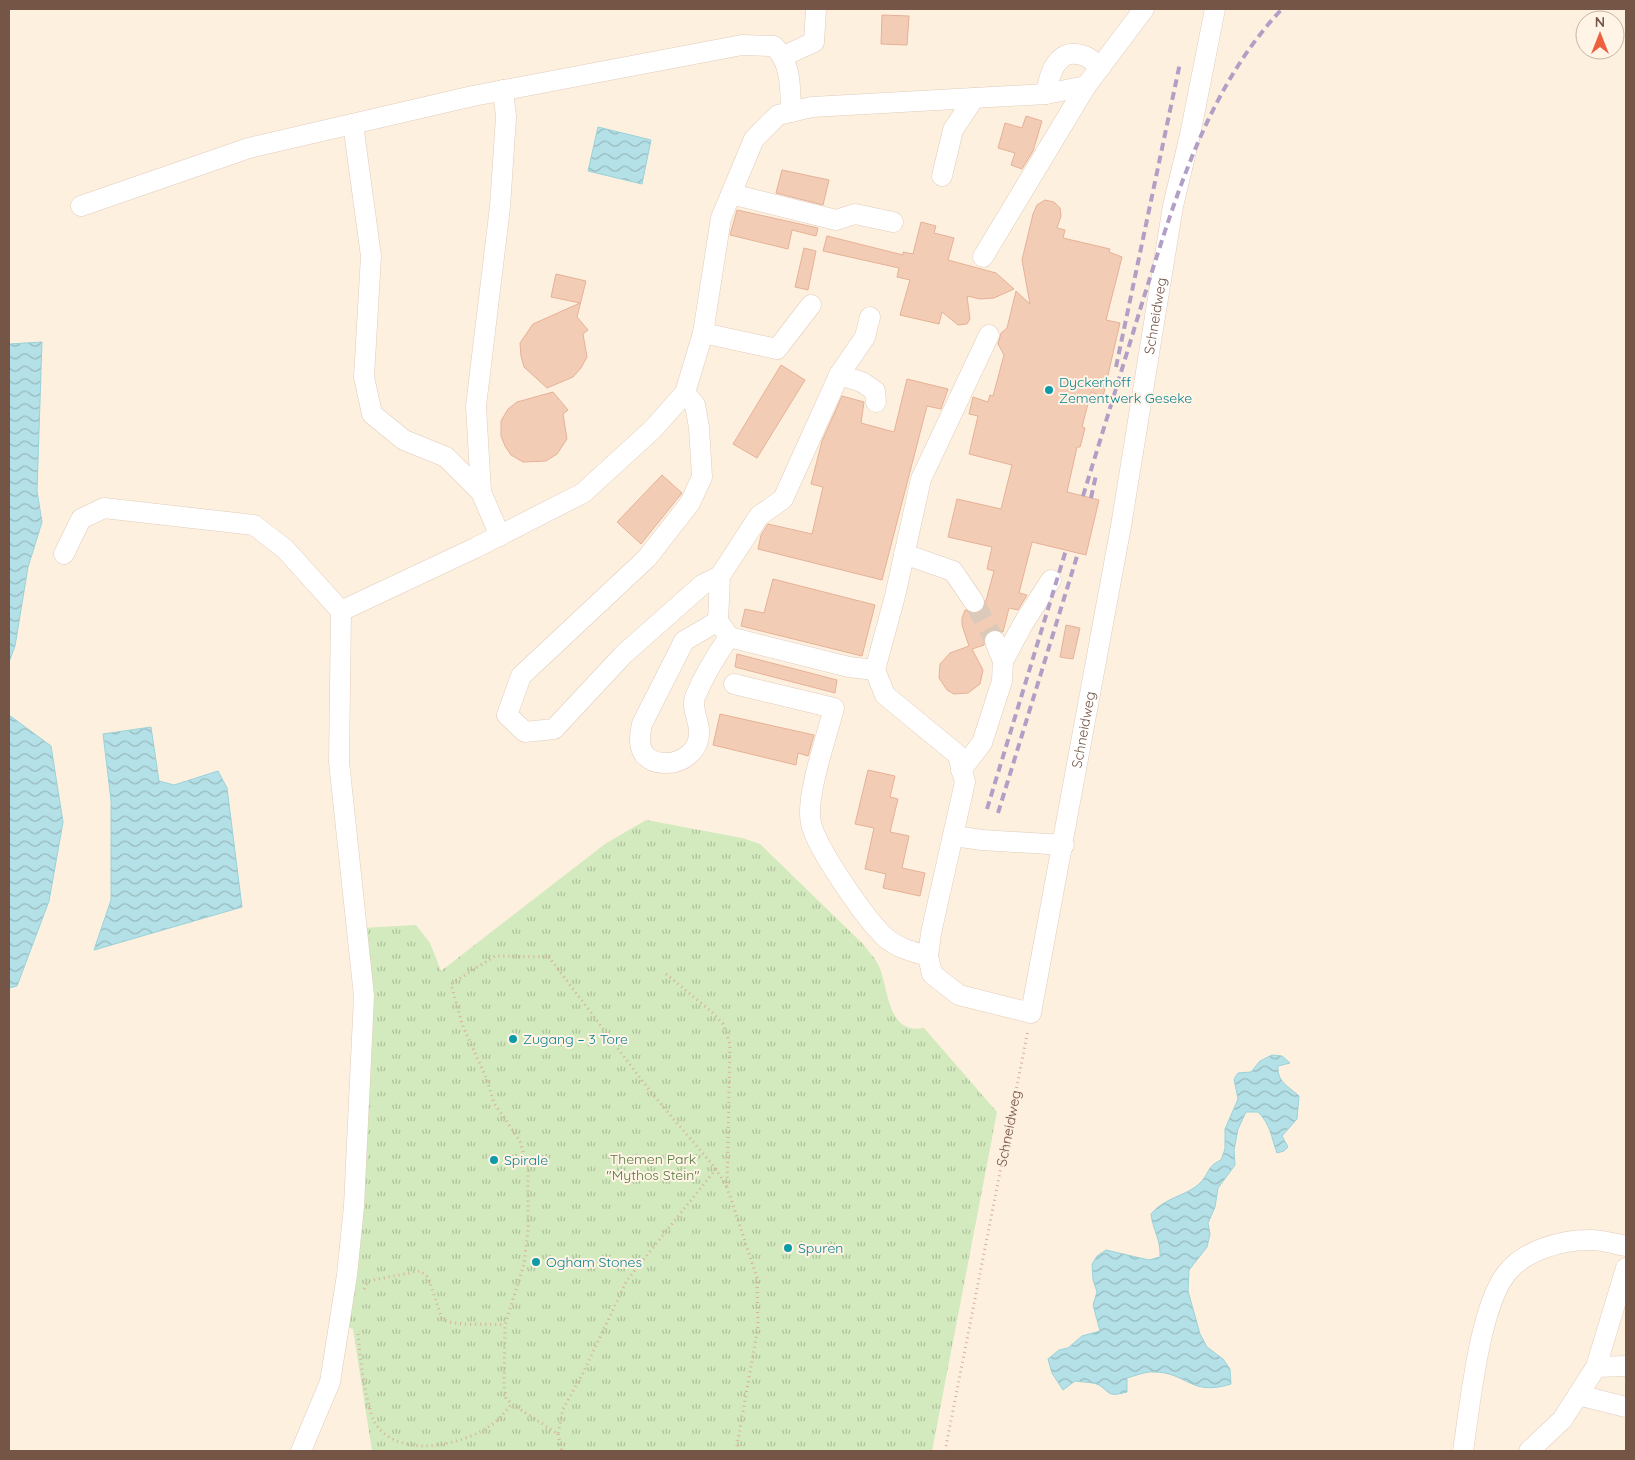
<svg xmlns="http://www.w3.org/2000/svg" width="1635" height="1460" viewBox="0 0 1635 1460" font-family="Quicksand,sans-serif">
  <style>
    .grass { fill: url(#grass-tufts) }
    .water { fill: url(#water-waves); stroke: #9ad2d9 }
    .building { fill: #f3ccb6; stroke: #e6b196 }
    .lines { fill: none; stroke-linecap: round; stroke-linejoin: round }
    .minor-tunnel { stroke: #dbc9b9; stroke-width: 20; stroke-dasharray: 20 10; stroke-linecap: butt }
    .minor-casing { stroke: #e1ccbb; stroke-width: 21 }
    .path { stroke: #d8af9a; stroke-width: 3; stroke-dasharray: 1 4; stroke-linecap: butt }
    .minor { stroke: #fff; stroke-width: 20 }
    .rail { stroke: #b29fc6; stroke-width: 4; stroke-dasharray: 8 5; stroke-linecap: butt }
    .culture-dot { fill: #0f9aa8; stroke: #fff4e6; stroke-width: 2 }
    .labels { text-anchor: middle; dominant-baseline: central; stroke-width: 4; stroke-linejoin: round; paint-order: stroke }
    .street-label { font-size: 14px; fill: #745546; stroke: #fff4e6 }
    .culture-label { font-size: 14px; fill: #0d838f; stroke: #fff4e6; text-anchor: start }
    .park-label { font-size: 14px; fill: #537a3e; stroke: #fff4e6 }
  </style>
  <defs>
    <pattern id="grass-tufts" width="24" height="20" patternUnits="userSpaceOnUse" patternTransform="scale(1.25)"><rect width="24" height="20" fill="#d2eabe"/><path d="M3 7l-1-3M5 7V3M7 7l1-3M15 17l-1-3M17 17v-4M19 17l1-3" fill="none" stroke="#afc09c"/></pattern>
    <pattern id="water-waves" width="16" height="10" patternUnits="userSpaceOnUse" patternTransform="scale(1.25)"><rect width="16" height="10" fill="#b4e1e7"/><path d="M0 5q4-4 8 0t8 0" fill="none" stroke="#97b9bd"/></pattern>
  </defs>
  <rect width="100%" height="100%" fill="#fdf0df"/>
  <path class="grass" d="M646 820 742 838 760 844 863 944C868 951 875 958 879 966 889 990 887 1035 924 1028L997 1112 932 1451H372L353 1329 346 1327 362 928 416 925 430 943 441 971 605 844Z"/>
  <path class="water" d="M598 127 651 140 642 184 588 171Z
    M42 342 37 491 42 522 28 567 15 646 9 662V344Z
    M9 715 51 746 63 822 49 901 17 986 9 988Z
    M151 727 159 781 174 785 218 771 227 788 242 907 94 950 111 900V800L103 734Z
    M1272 1055 1282 1056 1290 1063 1278 1066C1277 1082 1288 1086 1299 1096L1297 1119 1282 1136 1288 1147 1284 1151 1277 1153C1271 1137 1271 1125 1258 1112H1246L1238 1129 1234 1150 1235 1165 1218 1188 1215 1207 1208 1223 1210 1234 1207 1247 1189 1270 1188 1291 1200 1334 1207 1347 1223 1359 1230 1369 1231 1384C1190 1397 1187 1372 1154 1372 1146 1371 1135 1376 1127 1378V1392C1108 1397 1112 1394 1099 1385 1093 1382 1081 1382 1075 1381L1063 1390 1052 1373 1048 1359 1059 1350 1068 1348 1082 1336 1100 1331 1093 1305 1097 1292 1093 1280 1092 1264 1097 1256 1106 1250 1149 1260 1160 1257C1161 1239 1153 1231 1151 1214 1165 1197 1187 1196 1200 1183 1210 1173 1206 1167 1221 1160L1225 1149V1129L1238 1099 1234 1079 1238 1073 1251 1072 1260 1061Z"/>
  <path class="building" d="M882 15 909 16 907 45 881 44Z
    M1026 116 1042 121 1033 151 1022 169 1011 165 1015 153 998 148 1005 123 1022 128Z
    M782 170 829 180 823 205 776 193Z
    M1045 200 1054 202 1060 208 1061 216 1057 228 1065 230 1063 238 1110 249 1109 252 1122 257 1106 320 1120 323 1116 340 1103 397 1091 392 1082 427 1085 428 1083 436 1080 447H1077L1067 492 1099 500 1086 555 1032 542 1019 593 1027 595 1018 610 1009 608 1003 632 997 629 990 630 985 634 984 645 972 649 983 670 980 684 968 693 954 694 947 690 939 678 940 664 950 653 969 646 962 625V618L965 610 975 614 984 608 994 571 987 569 992 547 948 537 957 499 1001 509 1012 465 969 454 978 416 969 414 973 397 988 402 990 395 993 396 1004 355 998 344 1001 333 1007 328 1016 291 1030 304 1022 260 1033 214 1037 205Z
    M737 210 818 228 816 236 792 230 788 249 730 235Z
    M921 222 936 226 934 233 954 238 948 260 996 273 1014 289 994 298 980 299 967 296 970 319 967 324 958 325 942 312 939 324 900 315 910 280 897 277 899 268 823 251 827 236 903 255V252L913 254Z
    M804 248 816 251 808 290 795 287Z
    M556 274 586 281 577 317 588 330 583 334 587 357 581 368 573 377 547 388 524 367 521 356 520 343 533 324 580 303 551 297Z
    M781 365 805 380 757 458 733 444Z
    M907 379 948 389 941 409 927 406 882 580 758 549 761 535 768 524 812 534 823 487 811 484 822 441 842 396 864 402 861 423 894 432Z
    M553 392 568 410 563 414 567 439 557 454 546 461 523 462 511 455 505 446 501 436V421L508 409 517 402Z
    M662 475 682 493 641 544 617 522Z
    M773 579 875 605 862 656 741 626 745 609 764 613Z
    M1066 625 1080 628 1073 659 1060 657Z
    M737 654 837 680 835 693 735 667Z
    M720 714 814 735 808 756 798 753 796 765 713 745Z
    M868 770 895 776 890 797 898 799 890 832 909 836 902 868 925 873 920 896 883 888 886 874 865 869 874 828 855 824Z"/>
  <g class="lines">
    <path class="minor-tunnel" d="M974 602 995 641"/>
    <defs>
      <g id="minor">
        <path d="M784 56 814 42 816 9"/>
        <path d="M1046 94C1049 75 1057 45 1085 56 1090 58 1096 64 1101 67"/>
        <path d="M353 124 371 256 364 377 372 414 404 440 446 457 481 492 500 536"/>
        <path d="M942 176 953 130 974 98"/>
        <path d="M731 194 836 220 855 214 893 222"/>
        <path d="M81 206 249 148 473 96 742 45 774 46C792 64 790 88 791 112"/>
        <path d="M983 257 1086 86"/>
        <path d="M703 333 777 349 811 305"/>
        <path id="s2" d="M989 335 921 479 895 596 875 670 885 695 958 755 965 782 931 933 928 956 932 974 959 995 1031 1013 1121 526 1173 206 1190 135 1215 9"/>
        <path d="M839 375 862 382 875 391 876 402"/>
        <path d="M685 393 695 405 699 427 702 477 690 503 647 558 521 676 507 715 525 732 554 729 624 654 702 585 720 576 759 516 783 499 839 375 865 337 870 317"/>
        <path d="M481 492 476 406 500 207 506 117 503 90"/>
        <path d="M64 554 81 519 104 508 254 525 285 549 341 611"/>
        <path d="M904 554 953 571 974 602"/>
        <path d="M718 621 720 576"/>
        <path d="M729 637 718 621 684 641 642 724C640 734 638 745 644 754 649 760 656 763 664 763 682 764 700 751 699 731 699 721 691 707 695 697 704 675 715 657 729 637L849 667 875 670"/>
        <path d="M1003 661 1023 624 1051 580"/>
        <path d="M734 684 834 708C827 736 805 797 811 823 816 848 867 921 886 938 898 948 913 952 928 956"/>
        <path d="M961 770 982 743 1002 681 1003 661 995 641"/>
        <path d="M954 836 982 840 1064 845"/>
        <path d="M1596 1367 1626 1366"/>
        <path d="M1578 1395 1626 1407"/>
        <path d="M301 1451 330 1382 347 1275 354 1206 364 996 339 762 341 611 475 548 583 493 653 429 685 393 703 333 721 218 754 139 778 115 812 107 1046 94 1086 86 1144 9"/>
        <path d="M1463 1451C1470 1406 1479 1309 1506 1274 1523 1251 1561 1240 1588 1240 1601 1239 1614 1244 1626 1246"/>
        <path d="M1529 1451 1562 1420 1596 1367 1626 1268"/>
      </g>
    </defs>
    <use href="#minor" class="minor-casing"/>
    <g class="path">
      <path d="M666 974 713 1013 723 1024 730 1044 727 1187 757 1278 758 1327 736 1451"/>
      <path d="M716 1169 627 1280 583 1373 563 1409 558 1434 512 1404 506 1398 504 1385 505 1325 524 1264 528 1230V1171L520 1141 494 1103 487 1080 462 1024 451 984 495 956 549 957 650 1091 716 1169 727 1187"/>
      <path d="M364 1289 368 1281 420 1271 428 1277 442 1319C457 1327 487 1323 505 1325"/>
      <path d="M358 1334C360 1358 365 1402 375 1423 398 1460 464 1446 494 1423 501 1418 506 1410 512 1404"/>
      <path d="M558 1434 562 1451"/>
      <path id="s1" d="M945 1451 1028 1030"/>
    </g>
    <use href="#minor" class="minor"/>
    <path class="rail" d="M1116 367 1180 63
      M1083 496C1103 431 1123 366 1143 300 1175 199 1207 88 1282 9
      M1091 498 1096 475
      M987 809 1066 550
      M998 813 1078 553"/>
  </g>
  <g class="culture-dot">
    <circle cx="1049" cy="390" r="5"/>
    <circle cx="513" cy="1039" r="5"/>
    <circle cx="494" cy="1160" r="5"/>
    <circle cx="788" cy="1248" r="5"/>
    <circle cx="536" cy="1262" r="5"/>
  </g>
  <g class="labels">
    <g class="street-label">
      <text stroke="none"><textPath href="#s2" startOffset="1518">Schneidweg</textPath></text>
      <text stroke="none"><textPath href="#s2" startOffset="1098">Schneidweg</textPath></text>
      <text stroke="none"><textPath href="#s1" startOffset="329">Schneidweg</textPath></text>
    </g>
    <g class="culture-label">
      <text x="1059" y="382">Dyckerhoff<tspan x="1059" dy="16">Zementwerk Geseke</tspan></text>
      <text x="523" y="1039">Zugang – 3 Tore</text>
      <text x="504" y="1160">Spirale</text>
      <text x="798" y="1248">Spuren</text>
      <text x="546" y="1262">Ogham Stones</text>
    </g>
    <g class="park-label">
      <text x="653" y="1159">Themen Park<tspan x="653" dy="16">"Mythos Stein"</tspan></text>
    </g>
  </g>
  <rect width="1635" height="1460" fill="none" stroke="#745546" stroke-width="20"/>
  <g transform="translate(1600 35)"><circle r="24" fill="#fff4e6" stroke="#c7b4a6"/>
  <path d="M0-4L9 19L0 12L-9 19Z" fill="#ec5f3f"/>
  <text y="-8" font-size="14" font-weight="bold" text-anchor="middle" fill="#745546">N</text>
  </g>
</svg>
